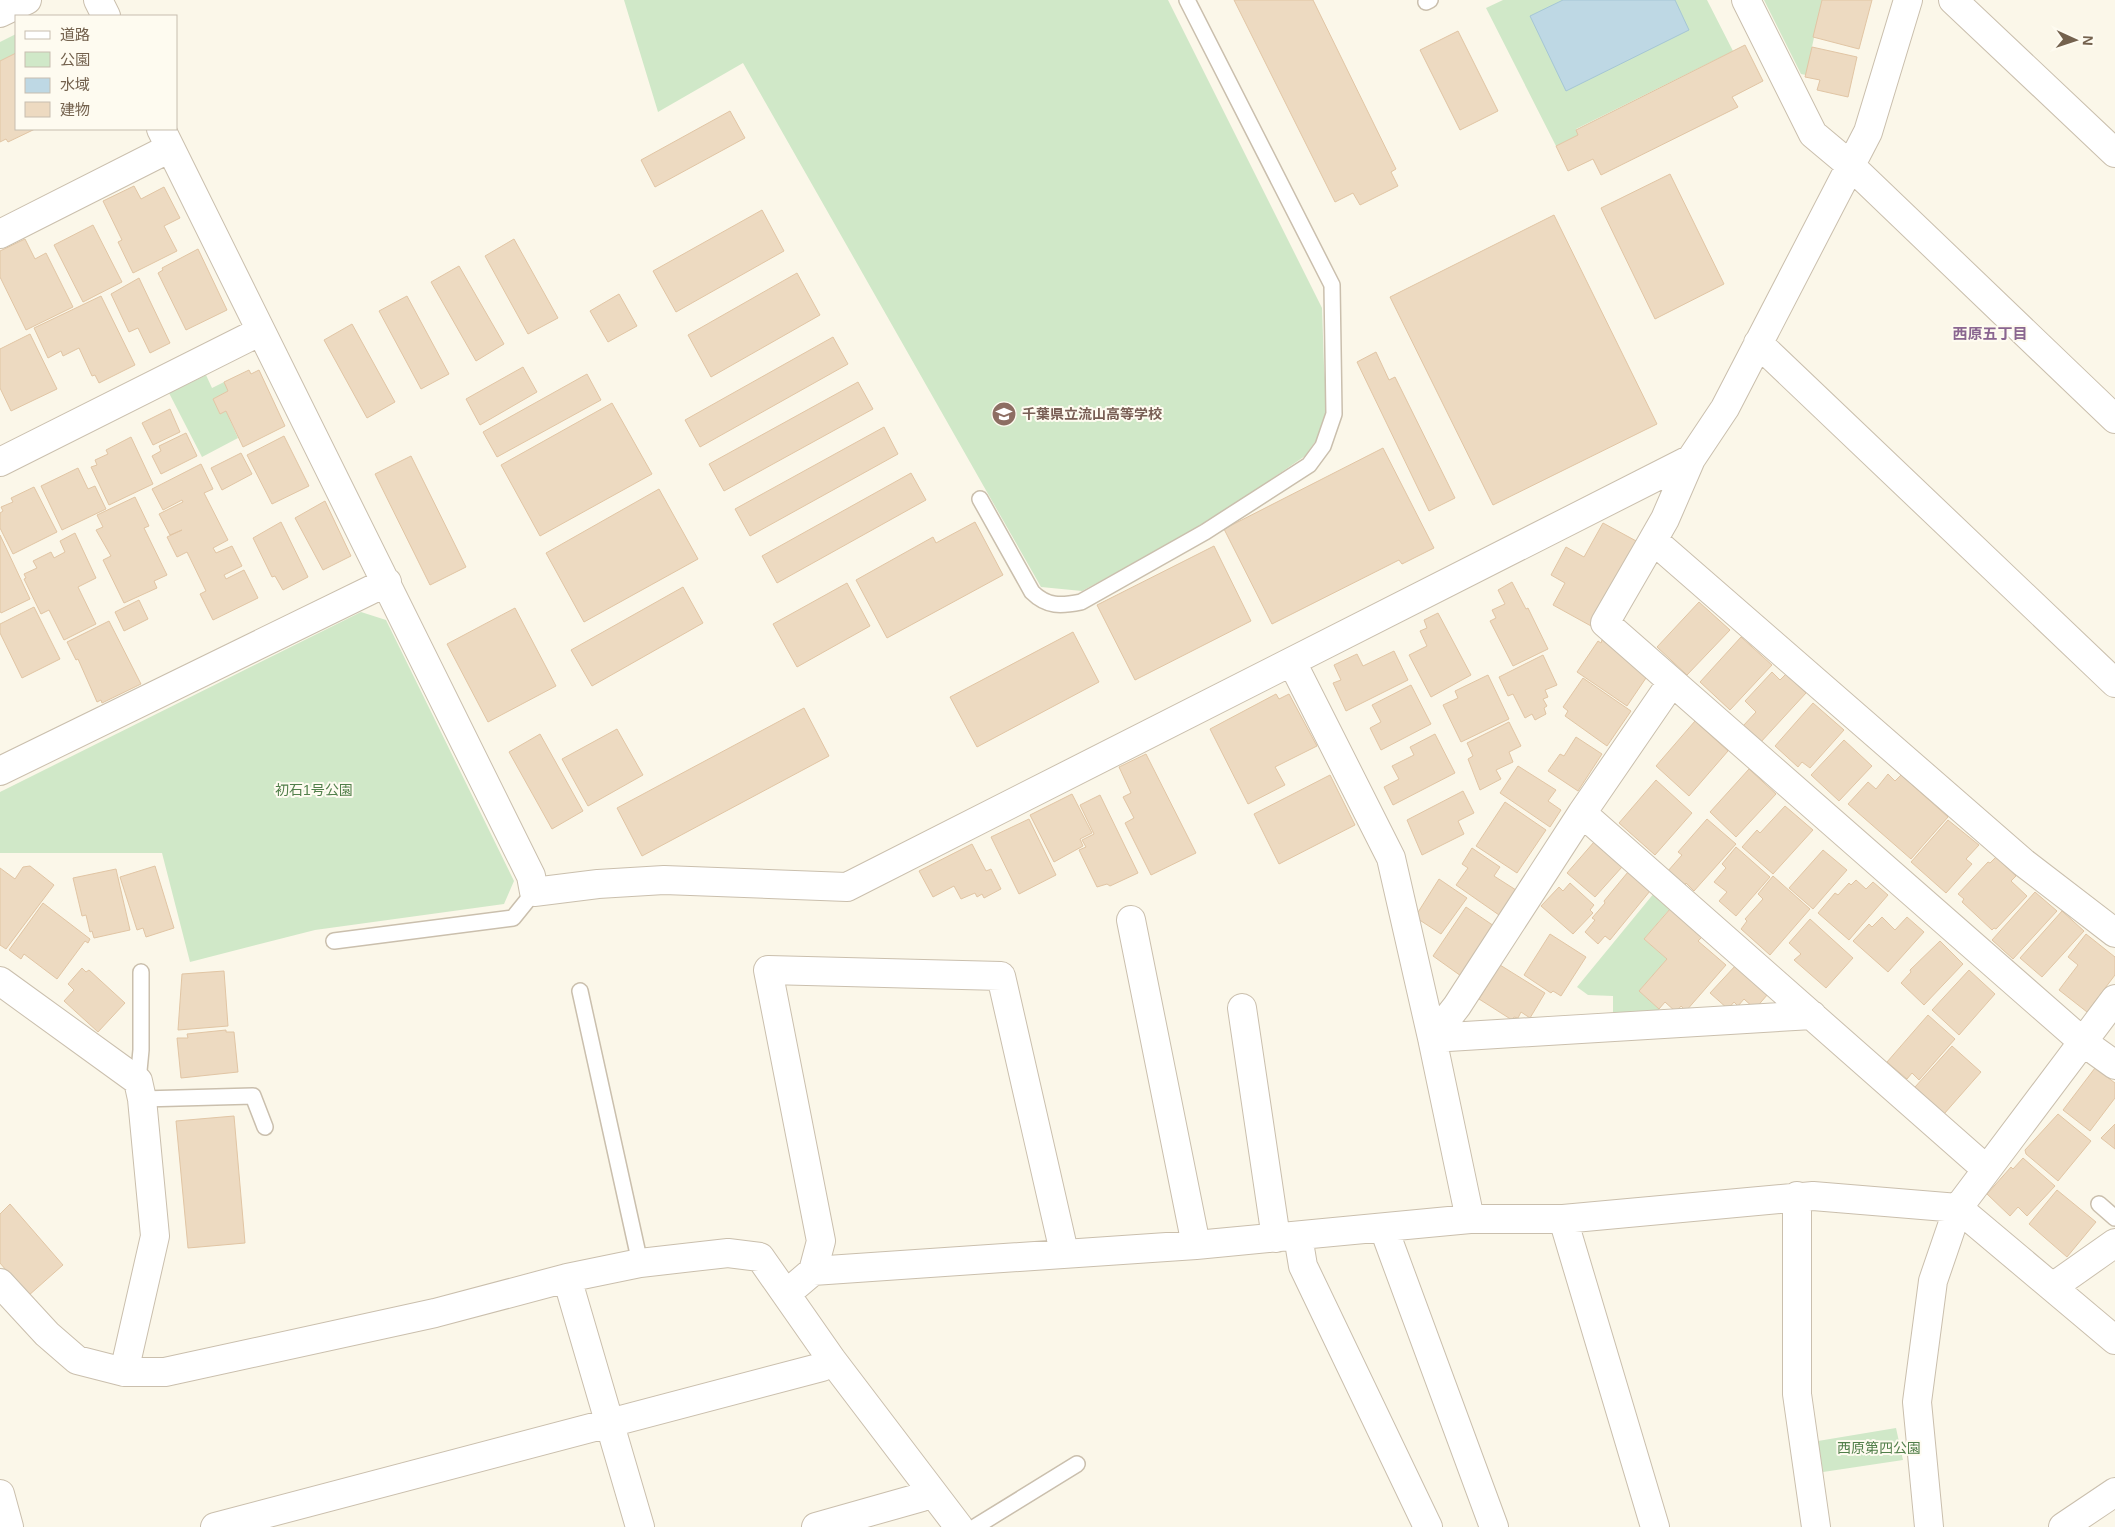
<svg xmlns="http://www.w3.org/2000/svg" width="2115" height="1527" viewBox="0 0 2115 1527" font-family="Arial,'Noto Sans JP',sans-serif">
  <style>
    .green { fill: #d0e8c8 }
    .water { fill: #bed8e4; stroke: #a5c6d5 }
    .building { fill: #eddac1; stroke: #e1c5a4 }
    .lines { fill: none; stroke-linecap: round; stroke-linejoin: round }
    .lane-casing { stroke: #cabfad; stroke-width: 18 }
    .street-casing { stroke: #cabfad; stroke-width: 30 }
    .lane { stroke: #fff; stroke-width: 15 }
    .street { stroke: #fff; stroke-width: 28 }
    .labels { text-anchor: middle; dominant-baseline: central; stroke-width: 4; stroke-linejoin: round; paint-order: stroke }
    .education-label { font-size: 14px; font-weight: bold; fill: #785e54; stroke: #fefbf0; text-anchor: start }
    .park-label { font-size: 14px; fill: #517f4a; stroke: #fefbf0 }
    .neighbourhood-label { font-size: 15px; font-weight: bold; fill: #8a6690; stroke: #fefbf0 }
  </style>
  <rect width="100%" height="100%" fill="#fbf7e9"/>
  <path class="green" d="M624 0H1168L1322 308 1324 366 1329 422 1305 456 1206 524 1082 591 1041 587 743 63 658 112Z
    M1503 0H1707L1733 51 1576 129 1578 135 1556 146 1486 8Z
    M1764 0H1822L1806 75 1801 74Z
    M16 34V53L0 61V42Z
    M206 375 212 388 224 382 228 391 213 399 220 414 226 411 238 438 202 457 169 393Z
    M361 612 386 620 514 881 504 904 315 930 190 962 162 853H0V792Z
    M1655 892 1672 906 1644 939 1667 959 1639 991 1659 1009 1658 1015 1613 1017V996L1588 995 1577 987Z
    M1896 1428 1903 1460 1823 1472 1818 1441Z"/>
  <path class="water" d="M1563 0H1675L1689 30 1566 91 1530 16Z"/>
  <path class="building" d="M1234 0H1313L1396 169 1391 172 1398 186 1360 205 1353 193 1335 202Z
    M1822 0H1872L1859 49 1813 37Z
    M1458 31 1498 111 1460 130 1420 50Z
    M1745 45 1763 81 1732 97 1738 107 1601 175 1593 159 1568 171 1556 146 1578 135 1576 130Z
    M1812 47 1857 57 1848 97 1817 90 1820 80 1805 77Z
    M16 53V129H35L8 142 6 139 0 142V61Z
    M730 111 745 138 655 187 641 160Z
    M1670 174 1724 284 1655 319 1601 208Z
    M134 186 141 199 164 187 180 218 164 226 177 251 133 273 118 242 122 240 103 201Z
    M762 210 784 251 676 312 653 271Z
    M1554 215 1657 424 1493 505 1390 297Z
    M93 225 122 282 83 302 54 245Z
    M25 239 35 259 46 253 73 307 26 330 0 277V251Z
    M514 239 558 318 528 334 485 256Z
    M198 249 227 310 186 330 158 273 163 270 162 268Z
    M459 266 504 344 476 361 431 282Z
    M797 273 820 315 711 377 688 335Z
    M139 278 170 343 150 353 138 328 129 332 111 294Z
    M619 294 637 326 608 342 590 311Z
    M101 296 135 365 99 383 95 375 92 376 79 348 63 356 61 351 48 358 34 328Z
    M407 296 449 374 421 389 379 311Z
    M352 324 395 402 367 418 324 340Z
    M30 334 57 389 11 411 0 388V349Z
    M833 337 848 364 700 447 685 420Z
    M1376 352 1389 380 1395 377 1455 498 1429 511 1357 362Z
    M523 367 537 392 480 425 466 399Z
    M249 370 251 374 259 370 285 426 243 447 226 411 220 414 213 399 228 391 224 382Z
    M587 374 601 400 497 457 483 432Z
    M858 382 873 409 724 491 709 464Z
    M612 403 652 474 540 536 501 465Z
    M170 409 180 432 153 445 142 423Z
    M884 427 898 454 750 536 735 509Z
    M186 433 197 456 161 474 152 456 161 451 159 446Z
    M284 436 309 486 272 504 247 455Z
    M131 437 153 484 109 505 91 467 97 465 95 460 108 454 106 450Z
    M1383 448 1434 548 1402 564 1399 560 1272 624 1224 529Z
    M241 453 252 474 222 490 211 468Z
    M411 456 466 567 430 585 375 474Z
    M201 464 213 489 204 493 228 540 213 548 216 553 232 546 242 566 224 575 226 579 244 570 258 598 213 620 200 594 206 591 187 552 177 557 167 537 182 530 170 535 159 514 183 502 182 500 163 510 152 489Z
    M78 468 88 489 95 486 106 509 62 530 41 486Z
    M911 473 926 500 777 583 762 556Z
    M34 487 57 532 13 554 0 528V513L3 511 1 507 13 502 11 498Z
    M659 489 698 559 584 622 546 553Z
    M135 497 149 526 144 528 167 575 154 581 157 588 124 603 103 560 111 556 96 530 103 527 97 515Z
    M325 501 351 556 323 570 295 518Z
    M281 522 308 577 283 590 275 576 272 577 253 538Z
    M975 522 1003 575 887 638 856 580 933 537 936 543Z
    M1603 523 1638 542 1591 626 1553 605 1565 583 1551 575 1566 547 1584 557Z
    M75 533 96 578 78 587 96 624 64 640 49 610 41 614 24 579 26 578 24 574 37 568 33 561 51 552 54 558 65 552 60 541Z
    M0 535 30 599 1 613 0 611Z
    M1214 546 1251 621 1135 680 1097 605Z
    M1512 582 1526 609 1528 608 1548 649 1513 666 1490 621 1496 618 1492 610 1505 604 1498 590Z
    M847 583 870 626 797 667 773 624Z
    M683 587 703 623 592 686 571 650Z
    M139 600 148 619 124 631 115 612Z
    M1699 602 1730 630 1687 675 1657 647Z
    M34 607 60 659 22 678 0 633V624Z
    M515 608 556 686 488 722 447 644Z
    M1438 613 1471 675 1431 697 1409 655 1427 646 1420 631 1427 628 1424 620Z
    M109 621 141 684 102 703 101 700 97 702 78 659 76 660 67 642Z
    M1073 632 1099 682 977 747 950 697Z
    M1741 637 1772 665 1730 710 1700 682Z
    M1602 640 1648 675 1627 706 1577 672 1598 641 1601 643Z
    M1394 651 1408 680 1346 711 1333 683 1341 680 1334 665 1357 654 1363 666Z
    M1543 655 1557 685 1545 690 1548 697 1543 699 1547 706 1544 708 1546 714 1535 720 1532 714 1525 718 1513 694 1508 696 1499 677Z
    M1772 672 1780 680 1786 674 1806 693 1760 743 1743 726 1756 712 1745 701Z
    M1488 675 1509 719 1461 742 1443 705 1458 698 1455 691Z
    M1583 678 1631 711 1607 746 1565 716 1568 711 1563 707Z
    M1411 685 1431 724 1381 750 1370 728 1381 722 1372 705Z
    M1276 694 1279 699 1289 694 1317 746 1275 767 1285 785 1248 804 1210 729Z
    M1813 703 1844 730 1810 768 1802 762 1798 767 1775 746Z
    M804 708 829 756 642 856 617 808Z
    M1695 721 1728 751 1689 796 1656 766Z
    M1509 722 1521 746 1509 752 1513 762 1496 770 1501 779 1480 790 1468 759 1473 756 1467 743Z
    M617 729 643 775 588 806 562 759Z
    M540 734 583 811 552 829 509 752Z
    M1435 734 1455 773 1393 805 1384 787 1399 779 1392 766 1414 755 1410 747Z
    M1576 737 1602 754 1578 791 1548 771 1560 754 1564 756Z
    M1844 740 1872 766 1839 801 1811 775Z
    M1146 754 1196 853 1151 875 1125 823 1134 818 1123 797 1131 793 1119 767Z
    M1518 766 1556 790 1548 801 1561 810 1550 827 1500 793Z
    M1749 769 1776 794 1736 837 1710 812Z
    M1888 774 1895 781 1901 775 1948 817 1911 859 1848 804 1868 782 1876 789Z
    M1330 775 1355 825 1279 864 1254 814Z
    M1656 780 1692 813 1655 855 1619 823Z
    M1463 791 1474 813 1458 821 1464 834 1422 855 1407 820Z
    M1072 794 1092 833 1080 839 1083 846 1054 862 1030 815Z
    M1100 795 1138 873 1110 886 1107 884 1097 887 1079 850 1086 847 1082 840 1094 834 1080 805Z
    M1505 802 1546 830 1517 873 1476 846Z
    M1785 806 1813 830 1773 874 1742 847 1757 830 1760 833Z
    M1029 819 1056 875 1019 894 991 837Z
    M1707 819 1736 844 1694 891 1686 883 1684 887 1667 872 1682 855 1678 852Z
    M1948 820 1979 845 1966 859 1972 864 1946 893 1911 862Z
    M1594 842 1622 867 1595 897 1567 873Z
    M972 844 986 871 991 869 1001 889 984 898 982 894 977 897 975 893 961 899 954 886 933 897 919 871Z
    M1736 847 1770 877 1736 916 1719 901 1727 892 1714 882 1726 868 1722 864Z
    M1472 848 1500 867 1494 876 1516 890 1499 915 1456 885 1468 868 1462 864Z
    M1823 850 1847 870 1813 909 1789 888Z
    M1996 857 2016 876 2011 881 2027 896 1996 929 1994 928 1992 930 1962 902 1964 899 1958 894 1988 862 1990 863Z
    M30 866 54 885 6 949 0 945V868L15 879 23 867Z
    M155 866 174 928 146 937 143 928 137 930 120 877Z
    M116 869 130 930 94 938 92 931 90 932 86 915 82 916 73 878Z
    M1628 872 1650 891 1610 940 1605 936 1598 944 1585 932 1595 920 1592 918 1605 903 1604 901Z
    M1773 876 1810 909 1770 955 1741 929 1747 921 1745 919 1763 899 1758 894Z
    M1439 879 1467 898 1441 934 1415 917Z
    M1856 880 1866 889 1873 882 1888 895 1849 940 1818 913 1835 893 1838 895 1849 883 1851 885Z
    M1570 883 1594 905 1590 910 1593 913 1573 934 1541 906 1559 887 1563 891Z
    M2035 892 2057 911 2013 959 1992 940Z
    M43 903 90 939 88 943 85 941 57 979 24 954 21 959 9 950Z
    M1466 907 1494 926 1461 976 1433 956Z
    M1670 909 1702 937 1698 941 1726 965 1686 1011 1681 1006 1676 1012 1665 1002 1659 1009 1639 991 1667 959 1644 939Z
    M2062 911 2084 931 2042 977 2020 958Z
    M1882 917 1895 930 1907 917 1924 932 1888 972 1853 941 1869 924 1872 927Z
    M1810 919 1853 958 1826 988 1794 960 1801 954 1789 943Z
    M1550 934 1586 957 1561 996 1553 991 1551 993 1524 975Z
    M2086 934 2115 957V975L2087 1012 2059 990 2078 965 2068 957Z
    M1940 941 1963 964 1924 1005 1901 983 1911 972 1910 970Z
    M1500 965 1545 993 1530 1018 1521 1012 1518 1018 1514 1017 1512 1020 1479 999Z
    M1736 965 1768 994 1755 1009 1744 999 1738 1006 1734 1002 1728 1009 1710 993Z
    M82 968 86 972 89 970 125 1003 98 1032 64 1001 74 990 68 984Z
    M1969 970 1995 994 1959 1035 1932 1010Z
    M224 971 228 1026 178 1030 182 974Z
    M1928 1015 1955 1039 1919 1080 1912 1073 1907 1079 1887 1062Z
    M226 1030V1032H234L238 1072 181 1078 177 1038H188L187 1034Z
    M1952 1046 1981 1072 1944 1114 1915 1087Z
    M2095 1068 2115 1083V1098L2090 1131 2063 1110Z
    M2058 1114 2091 1141 2058 1181 2026 1154 2025 1150Z
    M234 1116 245 1243 188 1248 176 1121Z
    M2115 1124V1149L2101 1138Z
    M2023 1158 2055 1186 2027 1216 2018 1207 2010 1216 1987 1194 2011 1167 2013 1169Z
    M2057 1190 2096 1222 2067 1257 2029 1224Z
    M10 1204 63 1265 28 1296 1 1273 6 1270 0 1263V1214Z"/>
  <g class="lines">
    <defs>
      <path id="lane" d="M1426 2 1430 0
        M980 499 1032 592C1047 607 1061 606 1081 602L1205 532 1309 465 1323 446 1334 414 1332 285 1187 0
        M334 941 513 918 534 892
        M580 991 640 1263
        M138 1081 141 1050V972
        M142 1099 253 1096 265 1127
        M2099 1204 2115 1218
        M975 1527 1077 1464"/>
      <path id="street" d="M98 0 106 16
        M1746 0 1813 134 1850 165 2115 419
        M1953 0 2115 153
        M0 13 27 0
        M161 129 531 876 534 892 598 884 664 880 847 887 1691 459 1725 408 1868 132 1908 0
        M0 234 170 148
        M1758 343 2115 683
        M1691 459 1665 519 1653 540 2024 863 2115 933
        M0 462 261 331
        M1653 540 1605 623 2083 1042 2115 1065
        M1292 662 1391 858 1432 1038 1470 1219
        M0 771 387 582
        M1582 813 1986 1169
        M1131 920 1196 1245
        M0 981 138 1081 142 1099 155 1236 124 1372
        M1242 1008 1276 1238
        M1432 1038 1457 1006 1582 813 1672 682
        M1432 1038 1812 1015
        M1797 1196V1394L1816 1527
        M1563 1219 1655 1527
        M1384 1229 1494 1527
        M1298 1236 1303 1266 1428 1527
        M813 1271 821 1241 768 970 1001 976 1064 1252
        M567 1278 640 1527
        M0 1283 47 1334 77 1360 124 1372H165L435 1313 567 1278 640 1263 728 1253 760 1257 832 1360 959 1527
        M2054 1286 2115 1243
        M786 1294 813 1271 1196 1245 1470 1219H1563L1813 1196 1958 1208 2115 1340
        M0 1494 9 1527
        M215 1527 822 1367 832 1360
        M816 1527 922 1497 929 1490
        M1929 1527 1917 1402 1933 1281 1958 1208 2115 999
        M2063 1527 2115 1492"/>
    </defs>
    <use href="#lane" class="lane-casing"/>
    <use href="#street" class="street-casing"/>
    <use href="#lane" class="lane"/>
    <use href="#street" class="street"/>
  </g>
  <defs>
    <symbol id="school-disc" viewBox="-11 -11 22 22"><circle r="9.5" fill="#8d6e63" stroke="#fefbf0"/><path d="M0-5L7-2L0 1L-7-2ZM-4 1L0 2.5L4 1V4Q0 6-4 4Z" fill="#fff"/></symbol>
  </defs>
  <g fill-rule="evenodd">
    <use href="#school-disc" x="990" y="400" width="28" height="28"/>
  </g>
  <g class="labels">
    <g class="education-label">
      <text x="1022" y="414">千葉県立流山高等学校</text>
    </g>
    <g class="park-label">
      <text x="314" y="790">初石1号公園</text>
      <text x="1879" y="1448">西原第四公園</text>
    </g>
    <g class="neighbourhood-label">
      <text x="1990" y="333">西原五丁目</text>
    </g>
  </g>
  <rect x="15" y="15" width="162" height="115" fill="#fefbf0" stroke="#c7beaf"/>
  <rect x="25" y="31" width="25" height="8" fill="#ffffff" stroke="#c7beaf"/>
  <text x="60" y="40" font-size="15" fill="#74624e">道路</text>
  <rect x="25" y="52" width="25" height="15" fill="#d0e8c8" stroke="#c7beaf"/>
  <text x="60" y="65" font-size="15" fill="#74624e">公園</text>
  <rect x="25" y="78" width="25" height="15" fill="#bed8e4" stroke="#c7beaf"/>
  <text x="60" y="90" font-size="15" fill="#74624e">水域</text>
  <rect x="25" y="102" width="25" height="15" fill="#eddac1" stroke="#c7beaf"/>
  <text x="60" y="115" font-size="15" fill="#74624e">建物</text>
  <g transform="translate(2075 40) rotate(93)" stroke="#fefbf0" stroke-width="4" paint-order="stroke">
  <path d="M0-4L9 19L0 12L-9 19Z" fill="#74624e"/>
  <text y="-8" font-size="14" font-weight="bold" text-anchor="middle" fill="#74624e">N</text>
  </g>
</svg>
